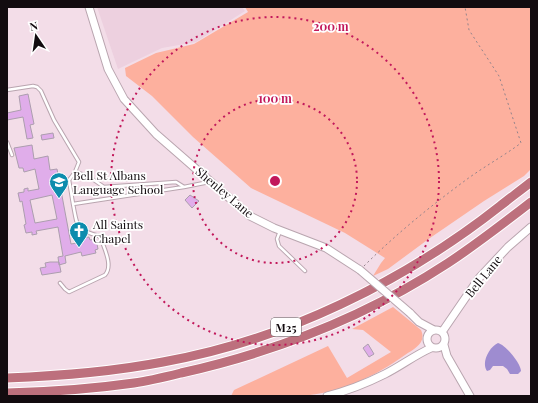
<svg xmlns="http://www.w3.org/2000/svg" width="538" height="403" viewBox="0 0 538 403" font-family="'Playfair Display',serif">
  <style>
    .built { fill: #edd0df }
    .green { fill: #fdb09e }
    .water { fill: #9e8cd0 }
    .building { fill: #e0adea; stroke: #ac9eae; fill-rule: evenodd }
    .lines { fill: none; stroke-linecap: round; stroke-linejoin: round }
    .service-casing { stroke: #b9a5af; stroke-width: 4.5 }
    .secondary-casing { stroke: #b9a5af; stroke-width: 9 }
    .motorway-casing { stroke: #fff; stroke-width: 11 }
    .path { stroke: #92838b; stroke-width: 1; stroke-dasharray: 2 3; stroke-linecap: butt }
    .service { stroke: #fff; stroke-width: 2.5 }
    .secondary { stroke: #fff; stroke-width: 7 }
    .motorway { stroke: #bd707d; stroke-width: 9 }
    .secondary-bridge-casing { stroke: #b9a5af; stroke-width: 9; stroke-linecap: butt }
    .secondary-bridge { stroke: #fff; stroke-width: 7 }
    .ring { fill: none; stroke: #c2185b; stroke-width: 2; stroke-dasharray: 2 4 }
    .labels { text-anchor: middle; dominant-baseline: central; stroke-width: 3.5; stroke-linejoin: round; paint-order: stroke }
    .shield { fill: #fff; stroke: #595457; stroke-width: 1 }
    .shield-label { font-size: 11px; font-weight: bold; fill: #120b0f }
    .poi-label { font-size: 12px; fill: #120b0f; stroke: #fff; text-anchor: start }
    .street-label { font-size: 12px; fill: #120b0f; stroke: #fff }
    .centre { fill: #c2185b; stroke: #fff; stroke-width: 2 }
    .ring-label { font-size: 12px; text-anchor: middle; font-weight: bold; fill: #c2185b; stroke: #fff; stroke-width: 3.5; stroke-linejoin: round; paint-order: stroke }
  </style>
  <rect width="100%" height="100%" fill="#f3dde8"/>
  <path class="built" d="M97 7H242L245 11 196 42 162 48 118 69Z"/>
  <path class="green" d="M245 7H531V169L524 176 484 201 430 238 388 269 373 276 381 263 385 258 345 233 251 188 193 137 152 96 126 76 125 68 156 53 194 44 248 12Z
    M393 307 421 330C427 343 414 349 405 355 374 377 340 393 301 396 278 398 255 396 231 396L234 390 328 346 347 378 391 352 363 330 352 329Z"/>
  <path class="water" d="M498 343C506 345 521 364 521 371L518 374H510L507 369 503 366H493L490 370 487 371C481 363 489 347 498 343Z"/>
  <path class="building" d="M28 94 34 124 30 125 33 138 27 139 23 117 7 120V113L21 110 19 96Z
    M53 133 54 138 42 140 41 135Z
    M32 145 34 159 48 156 50 170 57 169 71 244 83 242 82 238 89 237 90 240 96 239 98 249 95 250 96 253 82 256 81 252 65 256 66 263 59 265 58 257 63 256 58 227 36 231 37 234 32 235V232L26 233 24 225 26 224 22 201 20 202 18 193 24 192V189L28 188V191L39 189 35 169 24 172 23 168H19L14 148ZM52 195 57 219 35 223 30 200Z
    M190 195 199 201 192 208 185 200Z
    M50 262H59L61 272 42 275 40 268 46 267 45 263Z
    M368 344 374 354 369 357 363 348Z"/>
  <g class="lines">
    <defs>
      <path id="service" d="M7 90 33 86 37 87 41 91 54 120 79 162 75 172 69 180 73 204 184 187 209 182
        M7 142 12 155
        M75 172 88 176 104 187 176 182 184 187
        M280 231 277 239 279 246 305 271
        M60 283 65 289 69 292 105 275C113 266 105 250 101 239L99 236C75 229 78 229 73 204"/>
      <path id="secondary" d="M89 7 108 69 124 99 156 134 250 216 274 228 326 248 360 270
        M410 313 419 322 434 330
        M427 339a9 9 0 1 1 18 0a9 9 0 1 1-18 0Z
        M442 332 479 278 508 247 531 227
        M444 345 447 356 470 396
        M327 396C347 391 367 383 385 374 401 366 415 355 431 348"/>
      <path id="motorway" d="M7 378C59 376 111 372 163 362 283 341 405 281 500 206 510 198 521 190 531 182
        M7 393C49 392 92 389 134 383 149 381 165 377 181 373 275 352 367 316 448 263 477 244 504 223 531 202"/>
    </defs>
    <use href="#service" class="service-casing"/>
    <use href="#secondary" class="secondary-casing"/>
    <use href="#motorway" class="motorway-casing"/>
    <path class="path" d="M364 266C396 234 433 204 470 177 487 165 505 155 521 143L499 76 469 30 465 7"/>
    <use href="#service" class="service"/>
    <use href="#secondary" class="secondary"/>
    <use href="#motorway" class="motorway"/>
    <defs>
      <path id="secondary-bridge" d="M360 270 410 313"/>
    </defs>
    <use href="#secondary-bridge" class="secondary-bridge-casing"/>
    <use href="#secondary-bridge" class="secondary-bridge"/>
  </g>
  <g class="ring">
    <circle cx="275" cy="181" r="82"/>
    <circle cx="275" cy="181" r="164"/>
  </g>
  <defs>
    <symbol id="school-pin" viewBox="-11 -11 22 30"><path d="M0 17L-7.5 6A9.5 9.5 0 1 1 7.5 6Z" fill="#0d8cad" stroke="#fff"/><path d="M0-5L7-2L0 1L-7-2ZM-4 1L0 2.5L4 1V4Q0 6-4 4Z" fill="#fff"/></symbol>
    <symbol id="church-pin" viewBox="-11 -11 22 30"><path d="M0 17L-7.5 6A9.5 9.5 0 1 1 7.5 6Z" fill="#0d8cad" stroke="#fff"/><path d="M-1.2-6h2.4v3.5h3.3v2.4h-3.3V6h-2.4V-.1h-3.3v-2.4h3.3Z" fill="#fff"/></symbol>
  </defs>
  <g fill-rule="evenodd">
    <use href="#school-pin" x="48" y="171" width="22" height="30"/>
    <use href="#church-pin" x="68" y="220" width="22" height="30"/>
  </g>
  <g class="labels">
    <rect class="shield" x="271" y="318" width="30" height="18" rx="3"/>
    <g class="shield-label">
      <text x="286" y="327">M25</text>
    </g>
    <g class="poi-label">
      <text x="73" y="175">Bell St Albans<tspan x="73" dy="14">Language School</tspan></text>
      <text x="93" y="224">All Saints<tspan x="93" dy="14">Chapel</tspan></text>
    </g>
    <g class="street-label">
      <text transform="translate(225 192) rotate(40)">Shenley Lane</text>
      <text transform="translate(483 276) rotate(-51)">Bell Lane</text>
    </g>
  </g>
  <circle cx="275" cy="181" r="6" class="centre"/>
  <g class="ring-label">
    <text x="331" y="31">200 m</text>
    <text x="275" y="103">100 m</text>
  </g>
  <rect width="538" height="403" fill="none" stroke="#120b0f" stroke-width="16"/>
  <g transform="translate(36 36) rotate(347)" stroke="#ffffff" stroke-width="3" paint-order="stroke">
  <path d="M0-3L7 15L0 10L-7 15Z" fill="#120b0f"/>
  <text y="-6" font-size="11" font-weight="bold" text-anchor="middle" fill="#120b0f">N</text>
  </g>
</svg>
